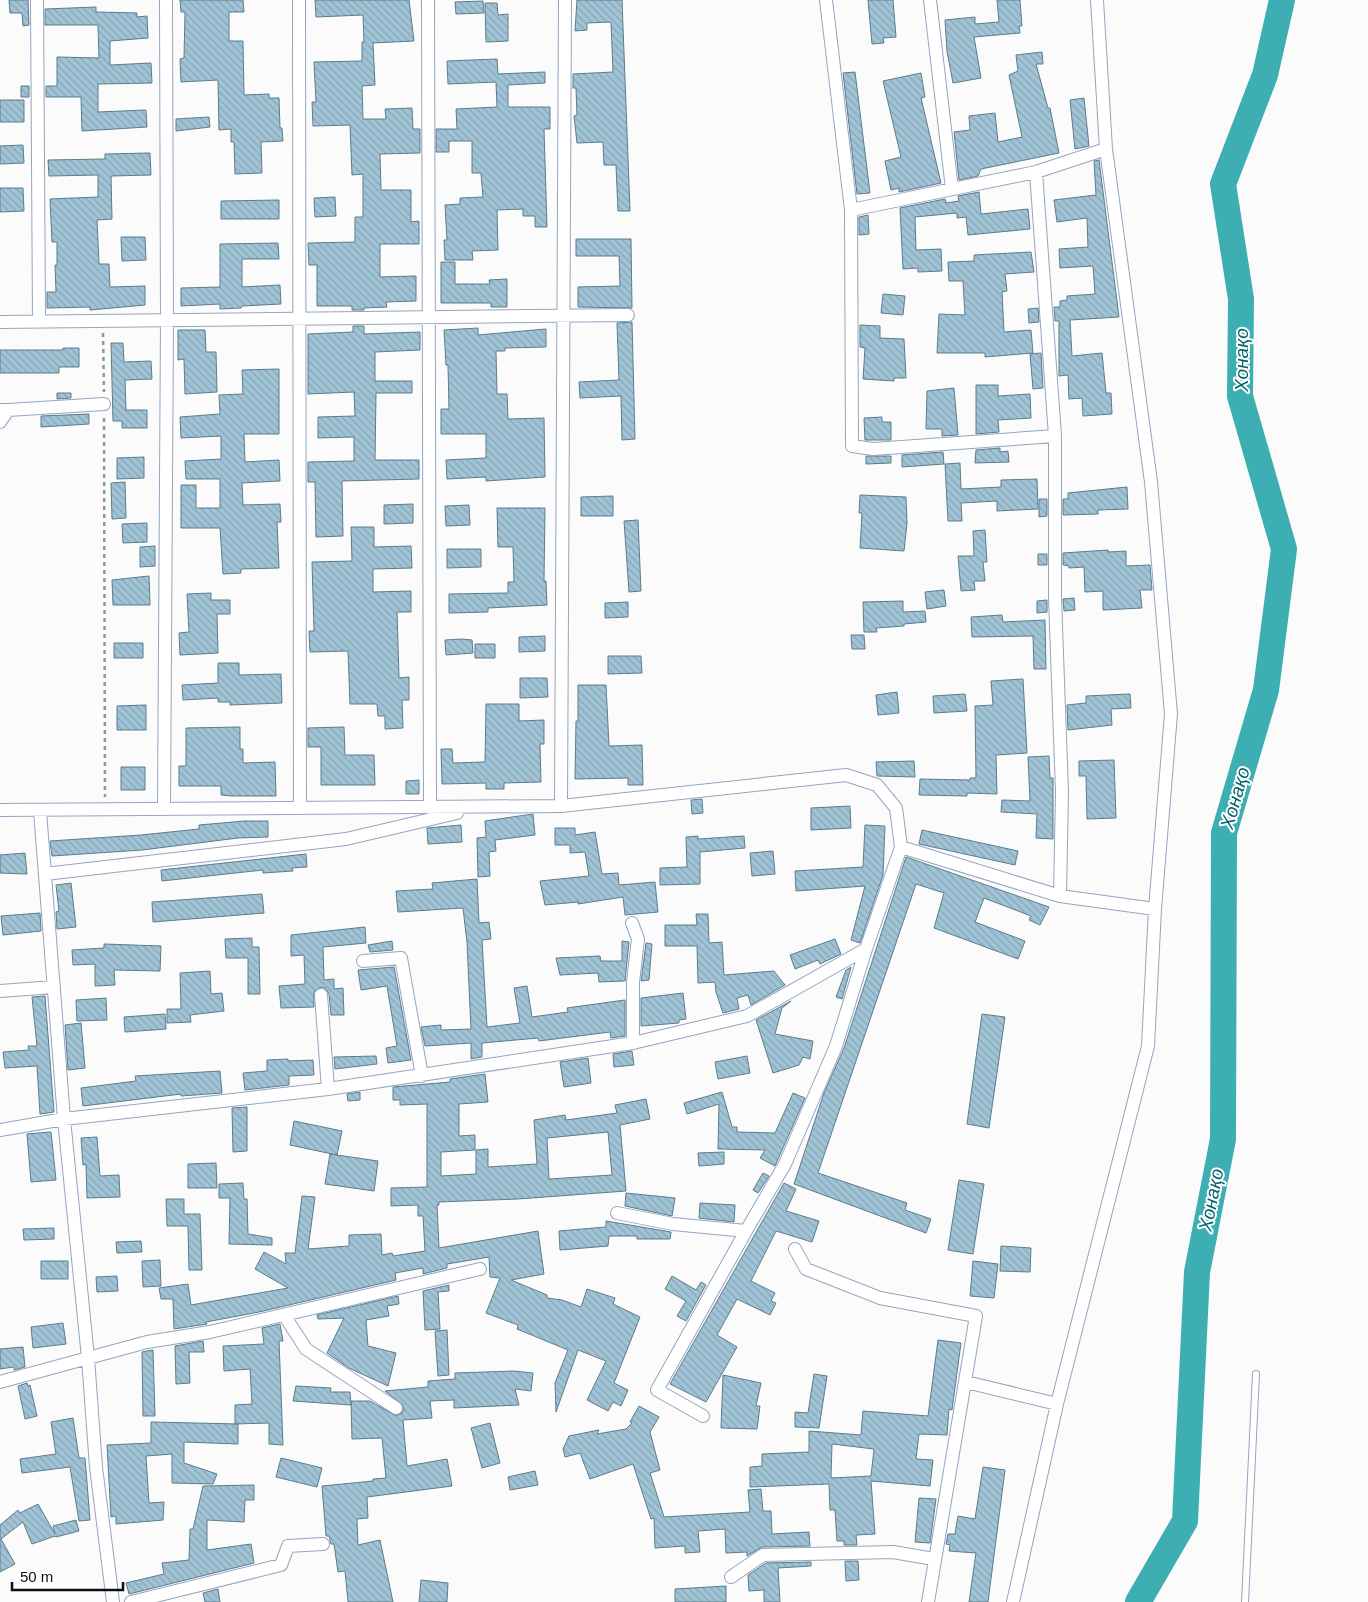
<svg xmlns="http://www.w3.org/2000/svg" width="1368" height="1602" viewBox="0 0 1368 1602" font-family="Arial,sans-serif">
  <style>
    .lines { fill: none; stroke-linecap: round; stroke-linejoin: round }
    .river { stroke: #3daeb2; stroke-width: 26 }
    .building { fill: url(#building-back-hatch); stroke: #5b7c8d; fill-rule: evenodd }
    .service-casing { stroke: #95a4c1; stroke-width: 8 }
    .minor-casing { stroke: #95a4c1; stroke-width: 14 }
    .path { stroke: #929599; stroke-width: 2.5; stroke-dasharray: 4 4; stroke-linecap: butt }
    .service { stroke: #fff; stroke-width: 6 }
    .minor { stroke: #fff; stroke-width: 12 }
    .labels { text-anchor: middle; dominant-baseline: central; stroke-width: 4; stroke-linejoin: round; paint-order: stroke }
    .water-label { font-size: 19px; font-style: italic; fill: #006468; stroke: #fff }
  </style>
  <defs>
    <pattern id="building-back-hatch" width="6" height="6" patternUnits="userSpaceOnUse" patternTransform="scale(1.25)"><rect width="6" height="6" fill="#a0c3d5"/><path d="M-1 5l2 2M0 0l6 6M5-1l2 2" fill="none" stroke="#88a6b6"/></pattern>
  </defs>
  <rect width="100%" height="100%" fill="#fbfbfb"/>
  <g class="lines">
    <path class="river" d="M1138 1602 1185 1521 1197 1272 1223 1139 1224 833 1266 690 1284 549 1240 396 1241 299 1223 184 1265 75 1282 0"/>
  </g>
  <path class="building" d="M9 0H28L29 25 23 26 22 13H10Z
    M180 0H243L244 12H229V41H243L244 95 269 94V98H279L280 128H282L283 141 261 142 262 173 235 174 234 142H231V129L219 130 218 80 181 82 180 59 184 58 185 12H181Z
    M315 0H409L414 41 373 43 375 85 362 86 363 119H386L385 109 412 108 413 129H420V153L380 154 381 190H411V222L419 221V244H380V277L416 276V301L386 302 387 307 364 308V310H352V306H317V265H309L308 243 355 242V217H363V174L352 175 350 125 313 126 312 102H316L314 62 362 61V42H364L363 15 316 17Z
    M577 0H622L630 211H618L616 165H604L603 142 577 143 574 116 577 115 576 88H573V74L613 72 611 22 587 23V30L575 31Z
    M868 0H893L896 37 883 38 884 43 872 44Z
    M997 0H1020L1022 26H1019L1020 33 974 37 981 78 953 83 947 51 945 20 975 17V24L999 22Z
    M483 1 484 13 456 14 455 2Z
    M485 3H497L498 15 508 14V41L486 42Z
    M96 7V12L137 13V17L147 16 148 38 110 41V65L151 63 152 83 98 84V112L146 110 147 127 82 131 81 97H46V86H57V57L99 58 98 25H45V9Z
    M1042 52 1043 64H1036L1048 108H1050L1059 153 981 169 978 176 959 180 954 132 970 130 969 116 995 113 998 142 1022 137 1009 75 1018 71 1016 55Z
    M497 59 498 74 545 72V83L508 85V107H550V129H544L547 227H535V216H523V209L497 210 498 250 472 251 473 260H445L444 240H447L445 205 460 204V198L483 197 481 173H472V141H449V152H436V129H457L456 109 497 107 496 82 448 84 447 61Z
    M855 72 870 193 857 194 843 73Z
    M921 73 925 97 921 98 941 183 899 192V188L891 190 885 161 901 157 883 81Z
    M21 86H29V97H21Z
    M1084 98 1089 146 1075 149 1070 100Z
    M0 100H24V122H0Z
    M209 117 210 127 176 131V119Z
    M23 145 24 163 0 164V146Z
    M150 153 151 175 111 176 112 219 97 220 99 264H109L110 287 145 286V305L90 310V307L47 308V292H56L55 265H57V242H52L50 199 98 197V175L49 176 48 160 105 159V154Z
    M1099 160 1119 317 1070 320 1072 356 1102 353 1106 393H1111L1112 414 1083 416 1082 398 1069 399 1068 375 1059 376V321H1055L1054 307H1060V301L1067 300V296L1095 294 1093 266 1060 268 1059 249 1088 247 1087 218 1057 222 1054 200 1096 195 1094 161Z
    M0 188H23L24 211 0 212Z
    M979 192 981 214 1028 209 1030 229 968 235 966 217 957 218V213L915 217 916 250 941 249 942 271 918 272V268L903 269 900 208 945 199 946 203 959 201 958 196Z
    M335 197 336 216 315 217 314 198Z
    M279 200V219H221V201Z
    M868 215 869 234 859 235V217Z
    M121 237H145L146 260 122 261Z
    M576 239H631L632 308 578 307V287L620 286 619 256H576Z
    M278 243 279 259H242V287L280 285 281 304 242 306 241 308 220 309V304L181 306V288L220 287V244Z
    M1031 252 1034 272 1005 274 1007 291 1002 292 1004 332 1031 330 1033 353 985 357V353H937L939 314 965 315 963 281H949L948 262 974 261V255Z
    M441 262H455V284H490L489 280 507 279V307H491V303H441Z
    M883 294 905 296 903 315 881 313Z
    M1038 308 1039 322 1029 323 1028 309Z
    M632 322 635 439 622 440 621 396 580 398 579 382 619 380 617 323Z
    M860 325 880 326V338L904 339 906 378H894V381L863 379 865 348 860 347Z
    M353 326H364V334L420 332V350L375 352V381H412V393H376L375 460H419V479L342 481 343 536 316 537 315 482H308V462L354 461V437L318 438V417L355 416 354 392 308 394V334L353 332Z
    M478 328V335L546 329V347L505 348V351H496L497 394H507L508 419 544 418 545 477 486 481V477L447 479 446 460 486 458V434H441V409H449L448 365H446L444 330Z
    M178 330H205L206 352H216L217 392 185 394 184 359 178 360Z
    M111 343H123L124 362 151 361 152 379 125 380 126 410H147V428H122V421H113Z
    M63 348H79V367H59V373H0V350H63Z
    M1041 353 1043 388 1033 389 1030 354Z
    M279 369V434H244L245 462 279 460 280 481 242 483 243 505 280 504 281 522H277L279 568 241 569V573L223 574 220 528H181V485H196V508H220V479H186L185 461 221 459V436L181 438 180 417 220 414 219 395 243 394 242 370Z
    M976 385H998V396L1030 394 1031 418 998 420 999 432 976 434Z
    M954 388 958 435 942 436V429H926L927 391Z
    M57 393H71V398L57 399Z
    M89 414V424L41 427V416Z
    M882 417V422H891V440H865L864 418Z
    M1000 448V452L1008 451 1009 462 975 463 976 450Z
    M943 452 944 464 902 467V455Z
    M866 456H891V463L866 464Z
    M144 457V478L117 479V458Z
    M960 463 961 489 1001 487V480L1037 479 1038 509 997 511V501L961 503 962 521H948L945 464Z
    M125 482 126 518 112 519 111 483Z
    M1127 487 1128 509 1098 510V514L1063 515V499H1068V493Z
    M860 495 906 497 907 523 904 551 860 548 862 513H859Z
    M613 496V516H581V497Z
    M1039 499H1047V516L1039 517Z
    M413 504V523L384 524V505Z
    M469 505 470 525 446 526 445 506Z
    M497 508H545L544 581H546L547 605 488 608V612L449 613V594L508 593V582H514L513 547H498Z
    M638 520 641 591 629 592 624 521Z
    M147 523V542L123 543 122 524Z
    M351 527H374V547L411 546 412 568 373 569V592L411 591V612H397L399 678 409 677V700H402L403 728 385 729V716H378L377 704H350L348 651 310 652 309 631H314L312 562 352 561Z
    M985 530 987 562H983L985 581H974L975 590 961 591 958 556H974L973 531Z
    M155 546V566L140 567V547Z
    M447 549H481V567L447 568Z
    M1108 550 1109 552 1126 551V566L1150 565 1152 590H1140L1142 608 1103 610V591L1085 592 1084 567 1069 568V566L1063 565V553Z
    M1038 554H1047V565H1038Z
    M149 576 150 605H113L112 580Z
    M944 590 946 606 927 609 925 592Z
    M211 593V600H230V614H217L218 653 180 655 179 633 189 632 187 594Z
    M1074 598 1075 610 1064 611 1063 599Z
    M1047 600V612L1037 613V601Z
    M903 601V612L925 611 926 622 904 624V626L876 628 877 632H864L863 602Z
    M628 602V617L605 618V603Z
    M1002 615 1003 622 1045 620 1046 669H1034L1033 636 972 637 971 617Z
    M851 635H864L865 649H852Z
    M545 636V651L519 652V637Z
    M462 639 472 640 473 653 446 655 445 640Z
    M114 643H143V658H114Z
    M475 644H495V658H475Z
    M608 656H641L642 673 608 674Z
    M218 663H239V675L281 674 282 703 230 705V702H218V698L183 700 182 685 218 683Z
    M520 678H547L548 697 520 698Z
    M1023 679 1027 753 996 755 997 794 967 793V796L919 795 920 779 970 780V778H976L975 706 993 705 991 681Z
    M578 685H606L609 746 642 745 643 785H628V778L575 779 576 721H578Z
    M897 692 899 713 878 715 876 695Z
    M965 694 967 711 934 713 933 696Z
    M1130 694 1131 708 1111 709 1112 725 1068 730 1067 705 1086 703V696Z
    M486 704H519V721L544 720V744H540L541 782 504 783V789H486V783L442 784 441 749H452L453 763 485 762Z
    M146 705V730H117V706Z
    M240 727V749H243V763L275 762 276 796H232L221 795V786H179V766H186V728Z
    M344 727 345 755H374L375 785H321V747H308V728Z
    M1049 756 1050 778H1053V839L1036 838 1037 814 1001 812 1002 800 1030 801 1028 757Z
    M1114 760 1116 818 1087 819 1086 776H1079V761Z
    M914 761 915 777 877 776 876 762Z
    M121 767H145V790H121Z
    M419 780V794H406V781Z
    M702 799 703 813 692 814 691 800Z
    M850 806 851 828 811 830V808Z
    M533 814 535 835 495 840 496 851 489 852 490 876 478 877 477 838 486 837 485 821Z
    M245 821H268V837L238 838 142 850 52 856 50 841 141 835 199 829V825Z
    M461 825 462 842 428 844 427 828Z
    M865 825 885 826 883 875 860 943 851 940 865 886 796 891 795 871 863 867Z
    M555 828H575V835L595 832 602 874 618 873 619 885 655 882 658 912 625 915 623 897 578 904V902L545 905 540 881 589 876 585 852 570 853V845H555Z
    M922 830 1018 851 1015 865 919 844Z
    M698 836V839L744 836 745 848 700 852V884L660 885V868L687 867 686 837Z
    M773 851 775 874 752 876 750 853Z
    M25 853 27 874 0 873V855Z
    M306 854 307 867 292 868 293 871 263 873V870L162 881 161 870Z
    M906 857 1049 907 1040 925 1029 920 1031 916 984 898 975 922 1025 941 1018 959 934 928 944 893 916 884 818 1173 907 1203 905 1210 931 1219 926 1233 794 1184 824 1093 844 1048Z
    M477 879 479 923 489 922 491 939 482 940 487 1027 520 1023 514 988 527 986 532 1017 568 1012 567 1008 625 1000V1036L611 1038 610 1032 539 1041 538 1038 482 1043V1057L471 1059V1043L425 1046 421 1027 441 1025V1030L471 1029 467 942 463 908 398 912 396 891 433 889 432 883Z
    M71 883 76 927 57 929 56 912 59 911 56 885Z
    M262 894 264 913 153 922 152 902Z
    M40 913 41 931 3 935 1 916Z
    M696 914H708L709 943 722 942 724 975 774 971 785 985 751 1005 748 995 737 998 739 1009 723 1013 716 992 715 982 698 983 697 946H665V925H697Z
    M365 927 366 943 323 947 324 980 334 979V989L343 988 344 1015H331L329 994 325 988 321 987 314 992V1007L281 1008 279 986 305 984 304 955 291 956V935Z
    M252 938V947H259L260 994H248V958H226L225 939Z
    M835 939 841 954 820 964 818 960 795 969 790 955Z
    M392 941 393 950 370 952 368 945Z
    M622 941 629 942 625 981 599 982 598 973 560 975 556 958 600 956 601 961H622Z
    M646 943 652 944 649 980 641 981Z
    M104 944 161 946 160 971 114 970 115 985 95 986V964L73 965 72 950 104 948Z
    M394 967 411 1060 388 1063 386 1048 397 1046 387 986 361 990 358 970Z
    M851 967 842 999 836 997 846 970Z
    M210 971 211 994 222 993 224 1011 190 1015 191 1022 167 1023V1009H181L180 973Z
    M683 993 686 1019 679 1020V1023L641 1026V998Z
    M45 996 54 1112 40 1114 37 1066 5 1068 3 1052 29 1050 28 1046H37L32 997Z
    M106 998 107 1020 77 1021 76 1000Z
    M791 1001 782 1008 775 1034 813 1041 810 1059 803 1057 799 1065 773 1073 756 1020Z
    M165 1014 166 1029 125 1032 124 1017Z
    M982 1014 1005 1017 989 1128 967 1124Z
    M81 1023 85 1068 68 1070 65 1025Z
    M632 1051 634 1065 614 1067 613 1054Z
    M376 1056 377 1064 335 1069 334 1057Z
    M747 1056 750 1073 718 1079 715 1062Z
    M588 1058 591 1083 564 1087 560 1062Z
    M288 1059V1061L313 1060 314 1075 289 1076V1085L245 1090 243 1073 267 1071V1060Z
    M220 1071 222 1093 181 1096V1094L83 1106 81 1088 136 1081 135 1076Z
    M485 1074 488 1102 459 1104V1136L475 1135V1150L441 1152V1176L476 1174V1150L488 1149V1167L537 1164 534 1120 565 1115 566 1120 617 1113 615 1105 646 1099 650 1119 620 1125 626 1191 518 1199 439 1202V1205H437L439 1248 538 1231 544 1274 511 1280 547 1295V1298L562 1300 581 1307 587 1289 615 1298 613 1304 640 1317 614 1383 628 1390 621 1406 613 1402 608 1411 587 1400 606 1361 578 1350 556 1412 555 1383 568 1350 517 1329 518 1325 486 1313 500 1278 490 1277 489 1257 447 1264V1268L423 1274V1268L395 1273 396 1280 259 1312 206 1322 207 1324 174 1329 173 1299H161L159 1288 188 1284 191 1305 288 1288 255 1269 264 1252 286 1264 285 1253H295L302 1196 315 1197 308 1249 349 1246V1235L381 1234 382 1255 392 1253 393 1256 425 1251 423 1216H418V1205L391 1206V1188L427 1187V1104L400 1105V1100H393V1087L450 1082V1079ZM608 1132 612 1175 549 1179 547 1138Z
    M360 1092V1100L348 1101 347 1094Z
    M722 1092 732 1127H737V1132L775 1133 793 1093 805 1098 775 1166 760 1158 765 1150 718 1149 719 1104 687 1114 684 1103Z
    M247 1107V1151L233 1152 232 1108Z
    M294 1121 342 1131 337 1155 290 1145Z
    M51 1132 56 1180 31 1182 27 1134Z
    M97 1137 100 1176 119 1175 120 1197 87 1198 86 1164 83 1165 81 1138Z
    M724 1152V1164L699 1166 698 1153Z
    M330 1154 378 1161 374 1191 325 1184Z
    M216 1163 217 1188H188V1164Z
    M763 1173 769 1176 758 1193 753 1190Z
    M959 1180 984 1184 973 1254 948 1250Z
    M243 1183 244 1199H247L248 1234 272 1238V1245L229 1244 230 1198H219V1184Z
    M784 1183 796 1189 786 1211 819 1221 812 1242 776 1231 751 1281 775 1293 771 1301 776 1303 770 1315 737 1299 717 1335 737 1347 706 1402 670 1384Z
    M626 1193 675 1198 672 1216 625 1206Z
    M166 1199H184V1214H200L202 1270H189L188 1226H167Z
    M700 1203 735 1205 734 1222 699 1218Z
    M606 1221 671 1232 670 1239H637V1236H609L608 1246 560 1250 559 1231 606 1227Z
    M54 1228V1239L24 1240 23 1229Z
    M141 1241 142 1252 117 1253 116 1242Z
    M1001 1246 1031 1248 1030 1272 1000 1271Z
    M160 1260 161 1286 143 1287 142 1261Z
    M41 1261H68V1279H41Z
    M973 1261 998 1264 994 1298 970 1296Z
    M117 1276 118 1291 97 1292 96 1277Z
    M672 1276 696 1290 701 1282 706 1285 686 1321 677 1316 686 1301 665 1289Z
    M449 1285V1291L438 1292 440 1329 425 1330 423 1291Z
    M398 1296 399 1304 387 1306 389 1316 366 1320 368 1346 396 1353 388 1386 349 1368 327 1353 344 1318 318 1319 317 1315Z
    M63 1323 66 1344 33 1348 31 1327Z
    M280 1324 283 1341H279L283 1445 269 1444V1423L235 1424V1405L252 1404 250 1369 224 1371 223 1346 264 1344 262 1328Z
    M447 1330 449 1375 438 1376 435 1331Z
    M938 1340 961 1343 952 1410 949 1409 947 1435 919 1434 916 1459 933 1460 930 1486 871 1481 875 1534 856 1535 857 1545H844V1541H837L835 1510H830L829 1484 750 1487V1467L762 1466V1454L809 1452V1431L861 1435 863 1411 928 1416ZM832 1444 874 1449 871 1476 831 1478Z
    M203 1341 204 1352H189L190 1383 176 1384 175 1346Z
    M23 1347 25 1367 14 1370V1367L0 1369V1349Z
    M153 1350 155 1416H143L142 1352Z
    M514 1371 533 1373 531 1391 515 1389 519 1405 454 1408V1400L430 1401 432 1418 403 1420 407 1466 447 1459 452 1486 367 1497 368 1518 357 1519 358 1545 380 1540 393 1602H348L345 1571 338 1572 334 1544H331L329 1536H326L322 1486 373 1481V1479L386 1478 382 1438 352 1439 351 1401H370L396 1416 403 1412V1405L385 1391 428 1387V1381L455 1379V1373Z
    M814 1374 827 1376 819 1428 795 1427V1412L808 1413Z
    M723 1375 761 1383 756 1406H760L757 1429 721 1428Z
    M27 1383 28 1386 30 1385 37 1416 25 1419 18 1386Z
    M296 1386 331 1388 330 1392H350L351 1405 293 1401Z
    M639 1406 659 1417 650 1432 660 1470 650 1473 664 1517 750 1512 748 1490 761 1489 763 1511H771L772 1534 809 1532 810 1546 762 1547 747 1556V1552L726 1553 725 1529 698 1531 700 1552 685 1553V1546L655 1548 654 1518 651 1519 633 1464 590 1479 580 1453 565 1457 563 1449 569 1436 599 1430 597 1434 626 1429 632 1423 630 1422Z
    M73 1418 79 1458H85L90 1520 79 1521 70 1467 22 1473 20 1459 56 1454 51 1422Z
    M151 1422 238 1424V1444L184 1442V1463L217 1474 213 1484 172 1483V1454L146 1456 149 1503 164 1502 163 1520 116 1524V1516L111 1517 107 1445 151 1443Z
    M490 1423 500 1463 482 1468 471 1428Z
    M281 1458 322 1468 317 1487 276 1477Z
    M983 1467 1005 1470 988 1602H969L976 1553 949 1551 950 1545 946 1544 948 1534H955L958 1516 975 1519Z
    M535 1471 538 1485 510 1490 508 1477Z
    M254 1485V1500H245L244 1522 207 1520V1550L251 1544 254 1563 129 1594 126 1583 164 1574 162 1563 189 1560 190 1529H193L203 1486Z
    M919 1498 936 1499 930 1543 915 1542Z
    M38 1504 55 1534 53 1526 76 1520 79 1531 56 1537 55 1536 32 1544 23 1522 1 1539 15 1564 0 1572V1525L18 1510 20 1513Z
    M845 1561H858L859 1580 846 1581Z
    M811 1562V1566L778 1568 780 1602H764V1590L749 1591 748 1575 766 1563Z
    M421 1580 448 1583 447 1602H419Z
    M726 1586V1602H675V1589Z
    M218 1589 220 1602H205L203 1593Z"/>
  <g class="lines">
    <defs>
      <path id="service" d="M1245 1602 1256 1374"/>
      <path id="minor" d="M37 0 39 321
        M299 0 300 808
        M428 0 430 808
        M826 0 851 210 1036 172 1106 149
        M930 0 952 189
        M1036 172 1055 436V598L1062 792 1060 896
        M851 210 852 446 873 449 1055 436
        M0 322 628 315
        M0 410H8L0 422
        M8 410 104 404
        M561 806 565 0
        M164 808 167 321 166 0
        M0 810 561 806 846 775 877 785 896 808 901 847
        M40 811 64 1119 88 1358 96 1467 113 1602
        M45 874 346 839 457 813
        M632 923 638 939 633 982V1043
        M363 961 401 958 422 1076
        M0 991 54 987
        M321 995 328 1089
        M0 1130 64 1119 328 1089 633 1043 747 1016 866 949 901 847 1060 896 1155 909
        M617 1213 673 1224 746 1231 785 1164 836 1046 866 949
        M795 1249 806 1269 880 1298 976 1316 928 1602
        M284 1315 306 1349 396 1408
        M0 1382 147 1342 210 1332 480 1269
        M966 1382 1057 1404
        M703 1416 657 1390 746 1231
        M731 1577 763 1555 893 1552 934 1559
        M131 1602 281 1565 288 1546 323 1544
        M1013 1602 1057 1404 1148 1046 1155 909 1171 714 1151 482 1106 149 1097 0"/>
    </defs>
    <use href="#service" class="service-casing"/>
    <use href="#minor" class="minor-casing"/>
    <path class="path" d="M103 333 104 392
      M104 418 105 797"/>
    <use href="#service" class="service"/>
    <use href="#minor" class="minor"/>
  </g>
  <g class="labels">
    <g class="water-label">
      <text transform="translate(1241 360) rotate(-90)">Хонақо</text>
      <text transform="translate(1235 798) rotate(-74)">Хонақо</text>
      <text transform="translate(1211 1200) rotate(-79)">Хонақо</text>
    </g>
  </g>
  <path d="M12 1582v8h111v-8" fill="none" stroke="#090e18" stroke-width="2.5"/>
  <text x="20" y="1582" font-size="15" fill="#090e18" stroke="#ffffff" stroke-width="4" paint-order="stroke">50 m</text>
</svg>
